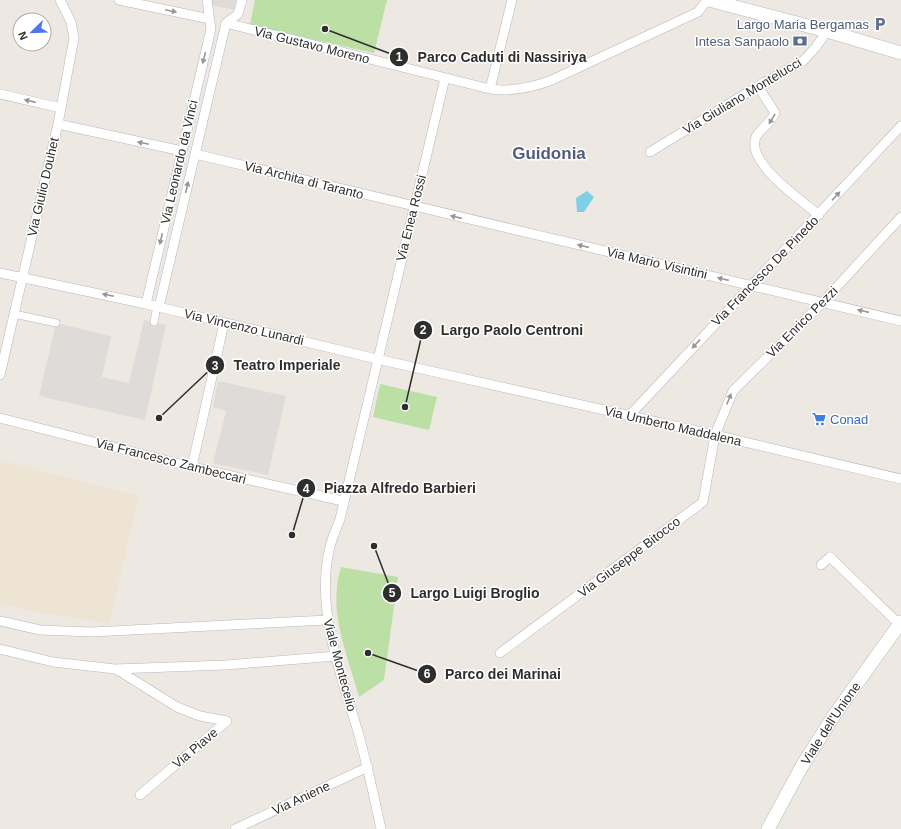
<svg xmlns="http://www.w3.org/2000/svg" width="901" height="829" viewBox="0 0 901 829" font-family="Helvetica,sans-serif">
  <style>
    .education { fill: #ede4d4 }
    .green { fill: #bbdfa4 }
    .plaza { fill: #dedbd9 }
    .water { fill: #7fcfe6 }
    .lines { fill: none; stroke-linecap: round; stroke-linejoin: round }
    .pedestrian-casing { stroke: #b5b8c0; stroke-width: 8 }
    .minor-casing { stroke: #b5b8c0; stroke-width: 10 }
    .secondary-casing { stroke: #b5b8c0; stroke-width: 14 }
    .pedestrian { stroke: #fff; stroke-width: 7 }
    .minor { stroke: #fff; stroke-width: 9 }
    .secondary { stroke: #fff; stroke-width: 13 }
    .oneway { fill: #969696 }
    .labels { text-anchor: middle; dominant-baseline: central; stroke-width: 3; stroke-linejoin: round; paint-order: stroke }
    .service-label { font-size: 13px; fill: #4e5e75; stroke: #fff; text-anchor: end }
    .street-label { font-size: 13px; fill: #2e2e2e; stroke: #fff }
    .shop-label { font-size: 13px; fill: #366cbe; stroke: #fff; text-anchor: start }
    .district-label { font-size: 17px; font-weight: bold; fill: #515b7c; stroke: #fff }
    .leader { fill: none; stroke: #2e2e2e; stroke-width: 1.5 }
    .callout-dot { fill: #2e2e2e; stroke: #fff; stroke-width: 1.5 }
    .mark-label { font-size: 12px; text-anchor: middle; font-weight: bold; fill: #fff }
    .callout-label { font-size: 14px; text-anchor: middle; font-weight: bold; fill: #2e2e2e; stroke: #fff; stroke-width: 3; stroke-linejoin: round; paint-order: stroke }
  </style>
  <rect width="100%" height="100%" fill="#eee8e2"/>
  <path class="education" d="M0 460 139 496 109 623 47 614 0 604Z"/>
  <path class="green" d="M255 0H387L374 53 250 25Z
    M380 384 437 397 429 430 373 417Z
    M341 567 398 577 384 680 359 697C350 662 333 624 337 588 337 581 340 573 341 567Z"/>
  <path class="plaza" d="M212 0H236L234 10 211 5Z
    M144 320 166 325 145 420 39 396 56 323 111 336 102 377 129 383Z
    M218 381 286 396 268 475 213 463 226 411 213 407Z"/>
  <path class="water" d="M587 191 594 197 584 212H577L576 198Z"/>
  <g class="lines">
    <defs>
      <path id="pedestrian" d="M14 314 56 323
        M154 322 157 306"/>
      <path id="minor" d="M119 0 210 19
        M226 23 490 89C512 92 531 88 552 80L698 12 707 0
        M226 23 238 14 242 0
        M758 86 775 113C771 123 761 128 756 137 745 162 802 201 819 215
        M490 89 512 0
        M0 94 61 108
        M58 124 182 151
        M650 152 758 86 803 61 816 47 827 31
        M195 154 901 321
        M0 273 146 304 377 359 715 435 901 479
        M146 304 211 29 207 0
        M159 307 226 23
        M0 375 58 124 74 38 71 22 60 0
        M629 416 901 126
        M0 418 192 467 343 501
        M192 467 224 323
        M821 565 830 557 899 624
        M0 621 40 630 92 632 327 620
        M0 649 53 662 115 669 226 665 336 656
        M500 653 703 502 715 435 733 391 823 302 901 217
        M116 669 177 707 200 716 227 721 140 795
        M235 829 368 767
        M381 829C374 796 367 764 358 732 341 674 316 612 329 551 331 540 336 530 340 519L445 78"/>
      <g id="secondary">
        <path d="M709 0 827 31 901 53"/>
        <path id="s1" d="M768 829 802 766 835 714 901 622"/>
      </g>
    </defs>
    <use href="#pedestrian" class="pedestrian-casing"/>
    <use href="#minor" class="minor-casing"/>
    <use href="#secondary" class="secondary-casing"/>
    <use href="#pedestrian" class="pedestrian"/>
    <use href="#minor" class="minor"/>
    <use href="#secondary" class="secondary"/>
  </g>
  <defs><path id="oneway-solid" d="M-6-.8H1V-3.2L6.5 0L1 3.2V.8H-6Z"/></defs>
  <g class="oneway">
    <use href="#oneway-solid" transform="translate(171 11) rotate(12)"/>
    <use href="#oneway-solid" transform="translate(204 58) rotate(104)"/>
    <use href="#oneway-solid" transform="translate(30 101) rotate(-167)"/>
    <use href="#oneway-solid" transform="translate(772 119) rotate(121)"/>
    <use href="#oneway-solid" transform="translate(143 143) rotate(-168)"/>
    <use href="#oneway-solid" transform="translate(187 187) rotate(-77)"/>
    <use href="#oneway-solid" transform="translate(836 196) rotate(-47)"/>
    <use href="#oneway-solid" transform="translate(456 217) rotate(-167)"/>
    <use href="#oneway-solid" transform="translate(161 239) rotate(103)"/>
    <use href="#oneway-solid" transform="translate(583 246) rotate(-167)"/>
    <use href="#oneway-solid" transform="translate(723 279) rotate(-167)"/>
    <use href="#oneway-solid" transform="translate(108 295) rotate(-168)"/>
    <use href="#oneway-solid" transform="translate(863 311) rotate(-167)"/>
    <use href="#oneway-solid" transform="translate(696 344) rotate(133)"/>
    <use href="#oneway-solid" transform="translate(729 399) rotate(-68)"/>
  </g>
  <defs>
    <symbol id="parking-bare" viewBox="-9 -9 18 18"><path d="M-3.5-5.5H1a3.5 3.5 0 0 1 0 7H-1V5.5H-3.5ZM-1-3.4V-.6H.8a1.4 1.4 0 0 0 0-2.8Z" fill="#5c6f8a" stroke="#fff" stroke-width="2.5" paint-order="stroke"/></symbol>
    <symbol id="bank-bare" viewBox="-9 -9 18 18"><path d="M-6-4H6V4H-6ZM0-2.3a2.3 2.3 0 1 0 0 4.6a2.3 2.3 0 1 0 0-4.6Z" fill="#5c6f8a" stroke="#fff" stroke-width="2.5" paint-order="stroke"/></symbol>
    <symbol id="supermarket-bare" viewBox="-9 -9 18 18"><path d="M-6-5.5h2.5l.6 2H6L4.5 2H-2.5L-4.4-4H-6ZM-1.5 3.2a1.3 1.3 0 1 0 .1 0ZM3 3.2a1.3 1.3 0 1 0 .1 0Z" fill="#3f7fe0" stroke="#fff" stroke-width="2.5" paint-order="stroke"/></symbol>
  </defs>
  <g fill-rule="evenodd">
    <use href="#parking-bare" x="870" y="14" width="20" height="20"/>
    <use href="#bank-bare" x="790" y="31" width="20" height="20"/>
    <use href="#supermarket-bare" x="809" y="409" width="20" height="20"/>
  </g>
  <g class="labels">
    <g class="service-label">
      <text x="869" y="24">Largo Maria Bergamas</text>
      <text x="789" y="41">Intesa Sanpaolo</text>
    </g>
    <g class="street-label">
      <text transform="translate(312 45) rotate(14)">Via Gustavo Moreno</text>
      <text transform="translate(742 96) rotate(-31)">Via Giuliano Montelucci</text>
      <text transform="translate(179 162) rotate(-77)">Via Leonardo da Vinci</text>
      <text transform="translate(304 180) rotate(14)">Via Archita di Taranto</text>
      <text transform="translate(43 187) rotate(-77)">Via Giulio Douhet</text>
      <text transform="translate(411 218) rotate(-76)">Via Enea Rossi</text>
      <text transform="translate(657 263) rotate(13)">Via Mario Visintini</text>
      <text transform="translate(765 271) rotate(-46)">Via Francesco De Pinedo</text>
      <text transform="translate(802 322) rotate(-45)">Via Enrico Pezzi</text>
      <text transform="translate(244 327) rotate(13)">Via Vincenzo Lunardi</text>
      <text transform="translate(673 426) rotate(13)">Via Umberto Maddalena</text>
      <text transform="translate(171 461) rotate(14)">Via Francesco Zambeccari</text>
      <text transform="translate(629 557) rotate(-37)">Via Giuseppe Bitocco</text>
      <text transform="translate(340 665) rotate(75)">Viale Montecelio</text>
      <text stroke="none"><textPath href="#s1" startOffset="123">Viale dell'Unione</textPath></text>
      <text transform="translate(195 748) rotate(-40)">Via Piave</text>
      <text transform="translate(301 798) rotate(-25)">Via Aniene</text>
    </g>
    <g class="shop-label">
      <text x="830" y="419">Conad</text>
    </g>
    <g class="district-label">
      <text x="549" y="153">Guidonia</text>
    </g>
  </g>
  <path class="leader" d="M325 29L399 57M405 407L423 330M159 418L215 365M292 535L306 488M374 546L392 593M368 653L427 674"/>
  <g class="callout-dot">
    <circle cx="325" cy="29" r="4"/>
    <circle cx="405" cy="407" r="4"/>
    <circle cx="159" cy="418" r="4"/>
    <circle cx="292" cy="535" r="4"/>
    <circle cx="374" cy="546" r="4"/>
    <circle cx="368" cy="653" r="4"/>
    <circle cx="399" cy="57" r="10"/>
    <circle cx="423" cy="330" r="10"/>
    <circle cx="215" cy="365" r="10"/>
    <circle cx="306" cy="488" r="10"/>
    <circle cx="392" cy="593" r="10"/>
    <circle cx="427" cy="674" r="10"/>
  </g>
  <g class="mark-label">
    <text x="399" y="61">1</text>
    <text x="423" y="334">2</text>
    <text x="215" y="370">3</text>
    <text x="306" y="493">4</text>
    <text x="392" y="597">5</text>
    <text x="427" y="678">6</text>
  </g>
  <g class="callout-label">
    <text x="502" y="62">Parco Caduti di Nassiriya</text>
    <text x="512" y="335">Largo Paolo Centroni</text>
    <text x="287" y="370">Teatro Imperiale</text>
    <text x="400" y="493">Piazza Alfredo Barbieri</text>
    <text x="475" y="598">Largo Luigi Broglio</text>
    <text x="503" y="679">Parco dei Marinai</text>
  </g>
  <g transform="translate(32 32) rotate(247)"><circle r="19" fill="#ffffff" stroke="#ababab"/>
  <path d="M0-3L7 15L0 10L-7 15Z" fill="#5175eb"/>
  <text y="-6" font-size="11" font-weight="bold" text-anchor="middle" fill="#2e2e2e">N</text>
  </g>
</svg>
